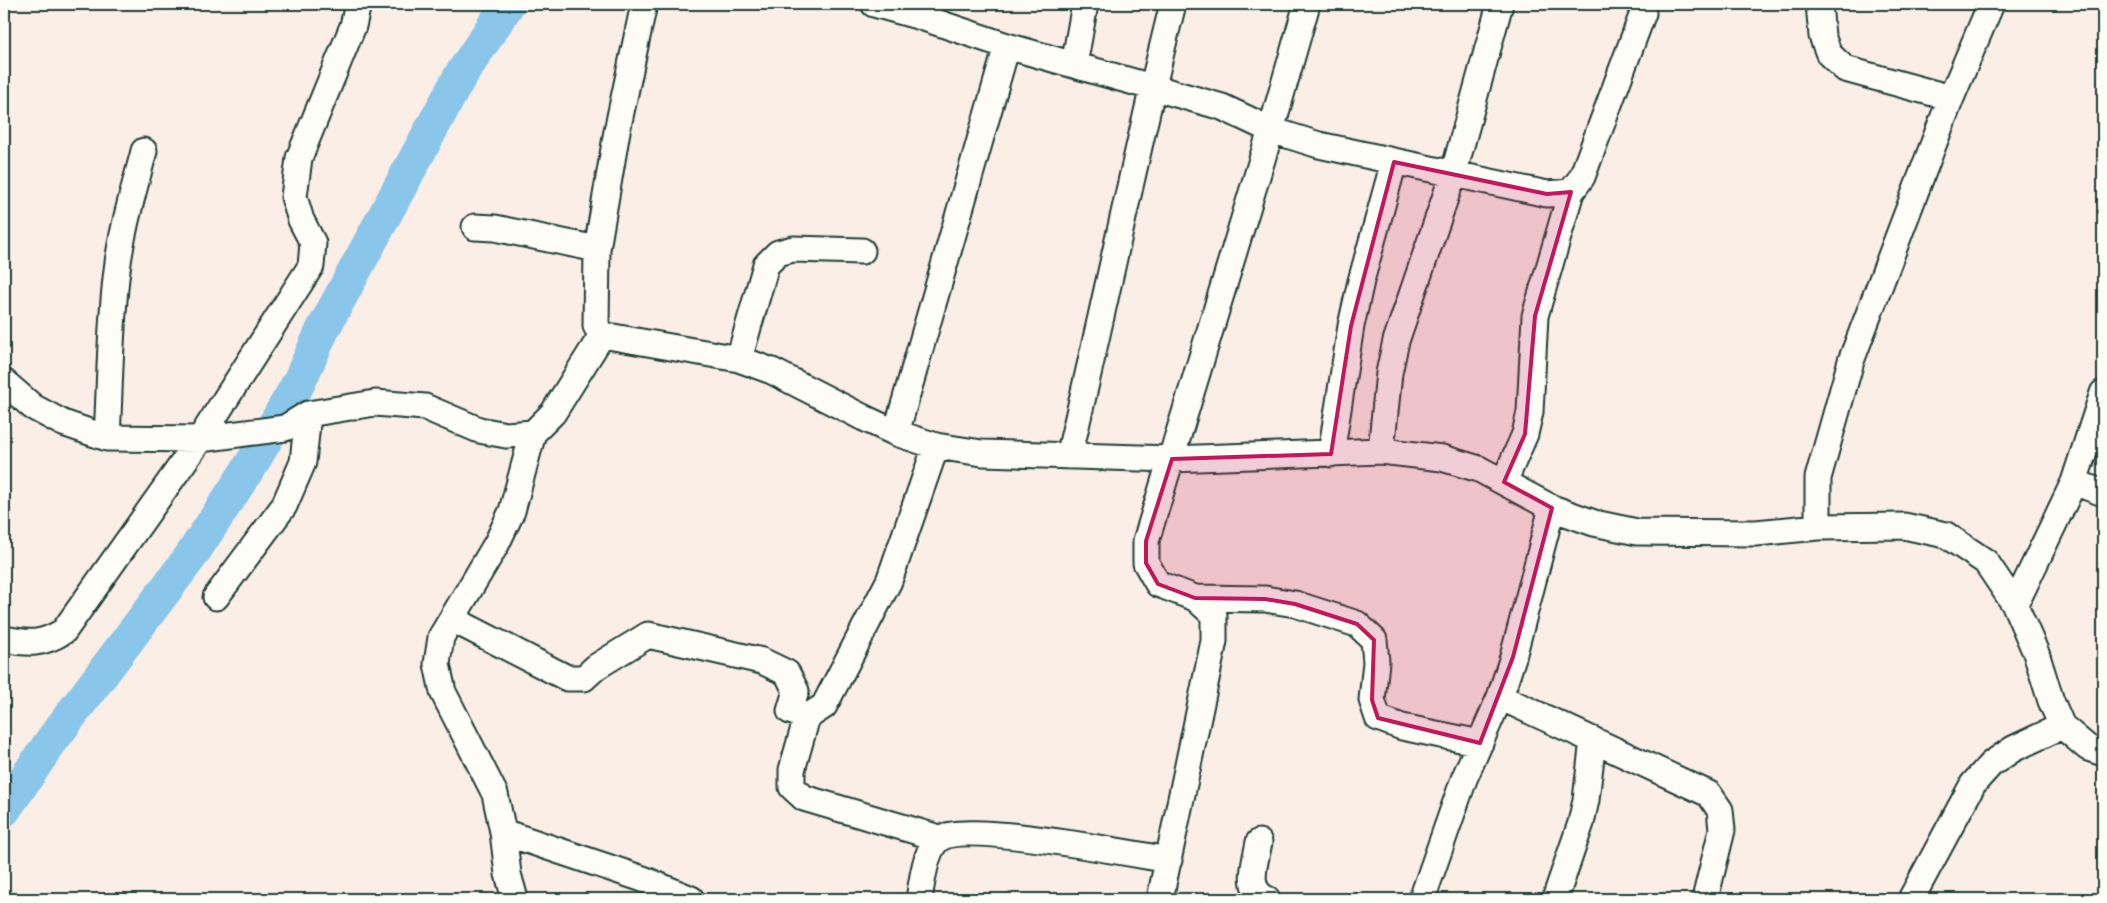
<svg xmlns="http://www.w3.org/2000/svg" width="2107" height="903" viewBox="0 0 2107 903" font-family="Kalam,sans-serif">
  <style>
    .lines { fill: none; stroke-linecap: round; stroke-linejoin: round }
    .canal { stroke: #8ac5ea; stroke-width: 34 }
    .minor-casing { stroke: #1f3d34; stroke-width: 29 }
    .minor { stroke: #fdfcf7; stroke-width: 25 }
    .marked { fill: #c2185b; fill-opacity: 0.2; stroke: #c2185b; stroke-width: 4; stroke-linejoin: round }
  </style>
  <rect width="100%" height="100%" fill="#faeee7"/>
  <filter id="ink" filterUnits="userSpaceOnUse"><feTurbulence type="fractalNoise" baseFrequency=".02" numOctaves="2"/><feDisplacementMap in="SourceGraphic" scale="10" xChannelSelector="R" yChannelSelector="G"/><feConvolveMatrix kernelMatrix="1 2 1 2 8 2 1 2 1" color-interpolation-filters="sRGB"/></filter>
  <g filter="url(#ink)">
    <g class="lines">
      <path class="canal" d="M4 810 52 740 191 556 254 460 298 384 323 329 459 78 508 4"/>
      <defs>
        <path id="minor" d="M644 4 617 131 597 249 596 326 602 335 739 359 772 371 864 418 896 433 936 446 982 453 1172 459 1381 451 1442 458 1479 469 1552 508 1594 523 1637 532 1756 533 1818 527 1904 526 1946 535 1986 562 2015 605 2036 653 2051 701 2062 726 2088 748 2103 753
          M874 4 921 17 1007 46 1222 107 1271 130 1319 145 1547 194 1571 192 1582 177 1643 13
          M1819 4 1822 36 1829 54 1845 69 1951 98
          M1074 65 1085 4
          M475 227 495 228 597 249
          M739 359 766 265 778 253 793 249 862 251
          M4 382 33 407 63 423 107 438 200 439 223 436 285 428 308 414 375 403 425 407 479 430 506 435 533 433 553 413 602 335
          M896 433 1007 46
          M107 438C110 382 110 325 117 270 122 229 134 190 144 151
          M1381 451 1389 373 1396 341 1453 175 1500 4
          M1331 454 1351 326 1361 281 1394 162
          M1069 456C1105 306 1135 154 1173 4
          M1504 482 1525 434 1530 412 1535 316 1571 192
          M2074 482 2103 393
          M1818 527V478L1851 361 1951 98 1991 4
          M216 597 284 506 303 462 308 414
          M1195 598 1265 599 1295 604 1357 624 1374 640 1376 662 1372 700 1378 718 1402 727 1480 743
          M2015 605 2074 482 2103 493
          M452 619 567 678H584L596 667 648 635 762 661 787 673 796 691 790 711 807 717 824 706 889 581 936 446
          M4 639C29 644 42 645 64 631L200 439 311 266 313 243 301 220 294 197 299 158 353 26 358 4
          M1500 697 1709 794 1720 810 1722 830 1705 899
          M807 717 792 770V787L804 798 939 838
          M503 832 643 879 691 899
          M1259 842C1256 861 1244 890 1267 899
          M515 899 508 874 503 832 495 794 443 692 437 664 441 637 497 543 512 511 533 433
          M919 899C922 883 925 849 939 839 963 821 1133 854 1169 860
          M1160 899 1214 641V615L1195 598 1158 584 1146 563V541L1271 130 1307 4
          M1422 899 1464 779 1500 697 1513 657 1552 508
          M1555 899 1581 823 1586 800 1593 740
          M1911 899 1973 784 1991 764 2013 749 2062 726"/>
      </defs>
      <use href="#minor" class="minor-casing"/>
      <use href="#minor" class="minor"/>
    </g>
  </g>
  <path class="marked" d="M1394 162 1547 194 1571 192 1535 316 1525 434 1504 482 1552 508 1513 657 1480 743 1378 718 1372 700 1374 640 1357 624 1295 604 1265 599 1195 598 1158 584 1146 563V541L1172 459 1331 454 1351 326Z"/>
  <rect width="2107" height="903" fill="none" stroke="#fdfcf7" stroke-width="20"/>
  <rect x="10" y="10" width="2087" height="883" fill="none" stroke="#1f3d34" stroke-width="2" filter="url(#ink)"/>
</svg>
